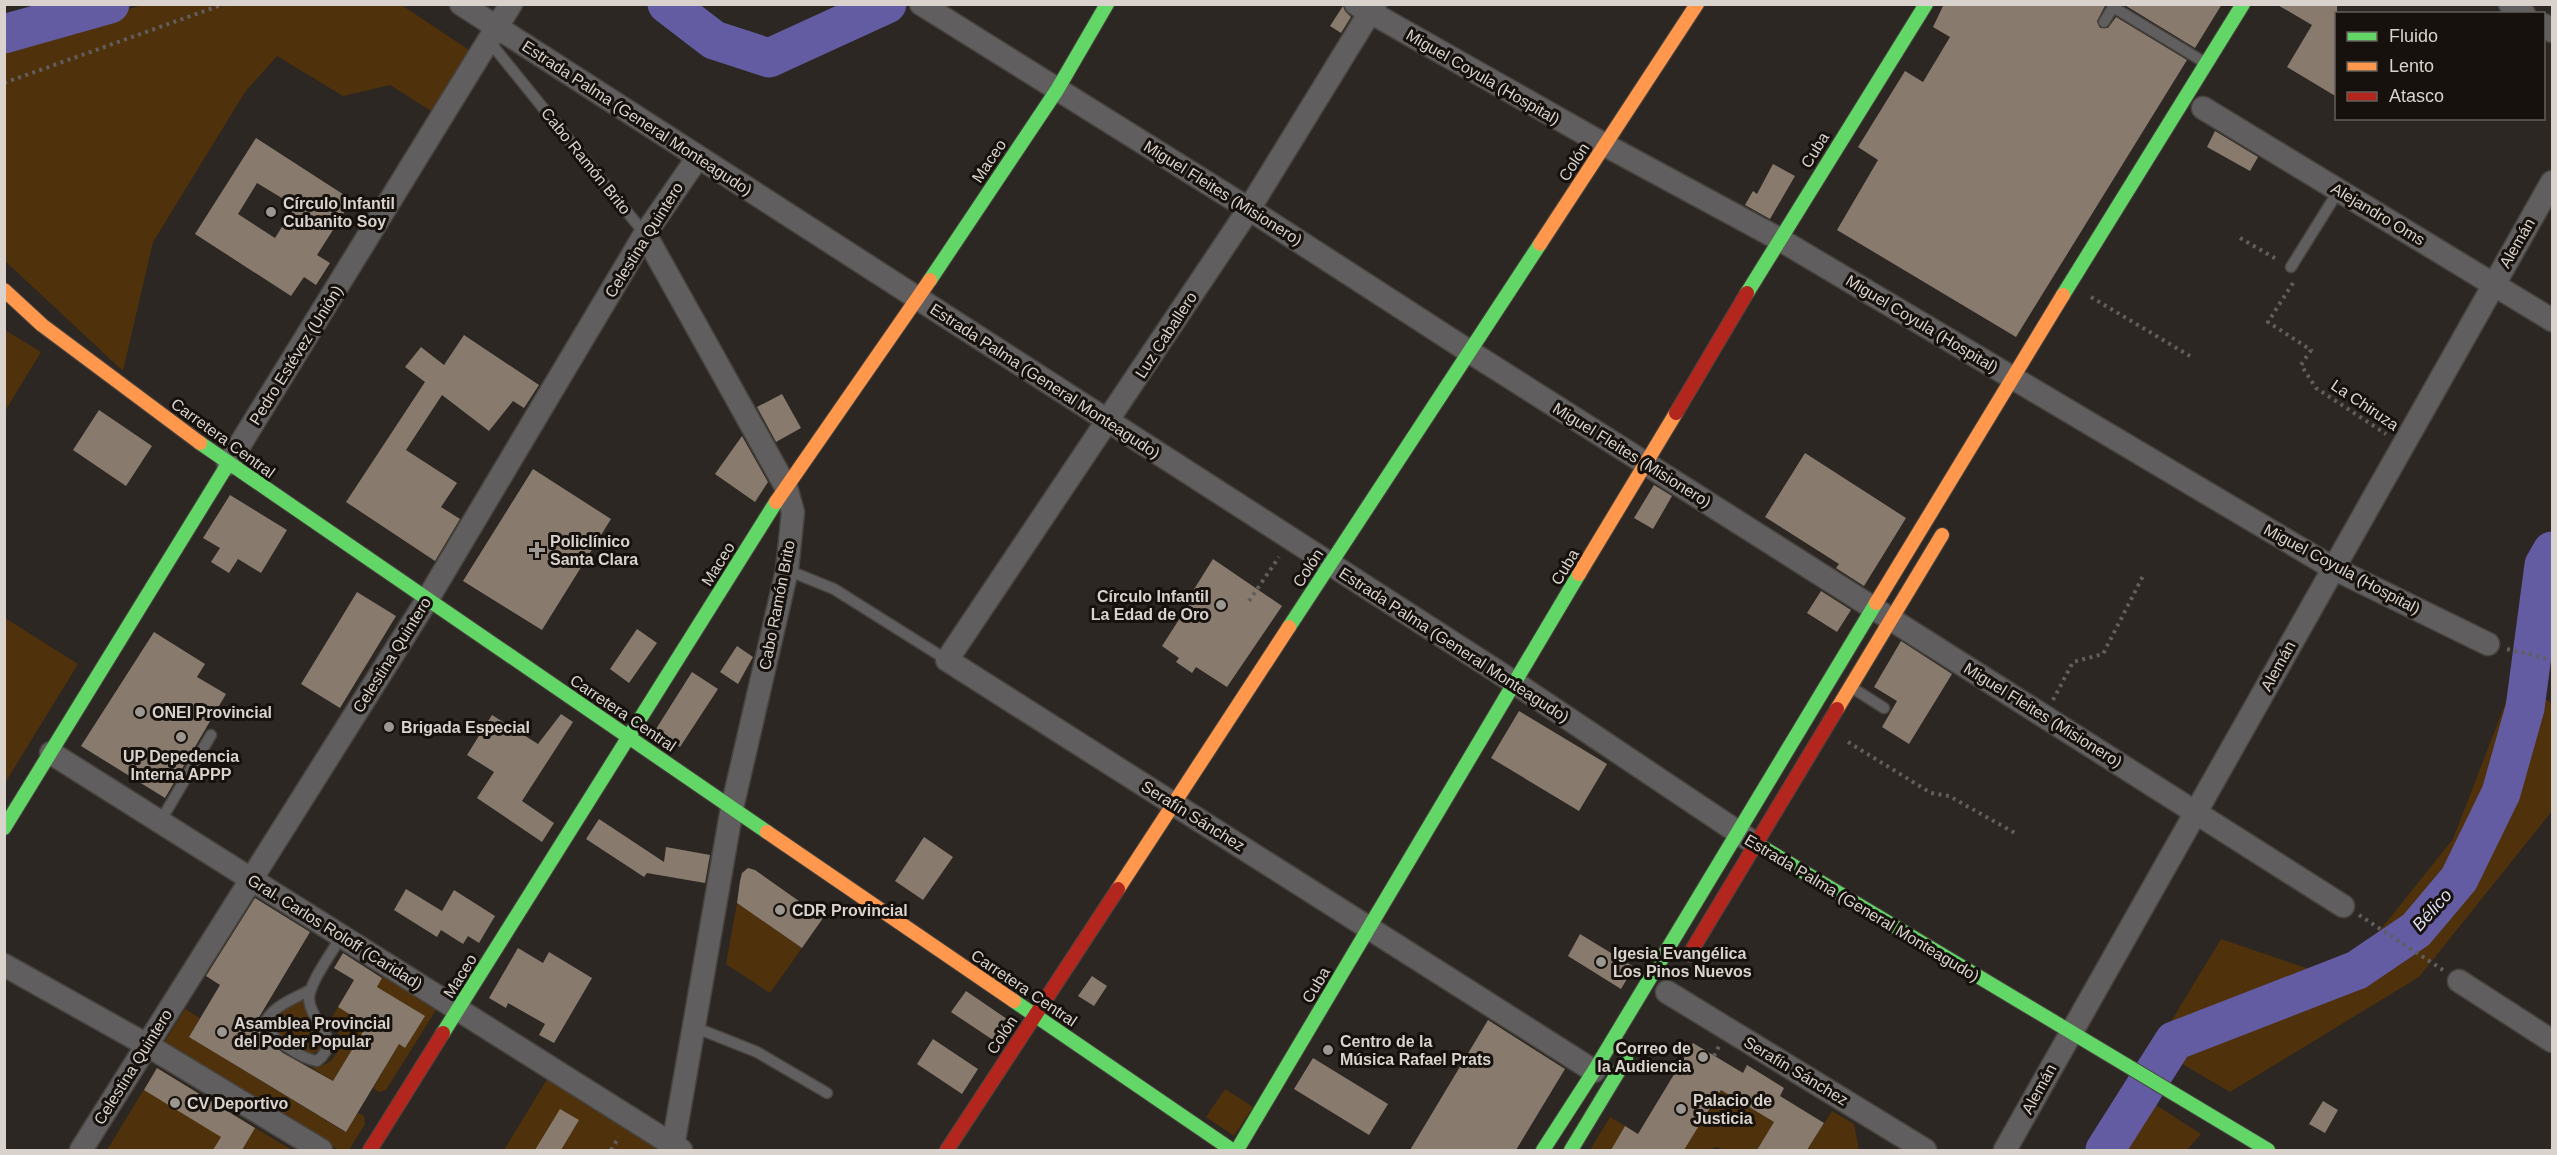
<svg xmlns="http://www.w3.org/2000/svg" width="2557" height="1155" viewBox="0 0 2557 1155" font-family="Helvetica,sans-serif">
  <style>
    .green { fill: #4f310b }
    .lines { fill: none; stroke-linecap: round; stroke-linejoin: round }
    .river { stroke: #635ca3; stroke-width: 39 }
    .building { fill: #887b6e; fill-rule: evenodd }
    .lane-casing { stroke: #47433e; stroke-width: 13 }
    .street-casing { stroke: #47433e; stroke-width: 25 }
    .fast-casing { stroke: #47433e; stroke-width: 16 }
    .slow-casing { stroke: #47433e; stroke-width: 16 }
    .jam-casing { stroke: #47433e; stroke-width: 16 }
    .path { stroke: #615e5e; stroke-width: 4; stroke-dasharray: 3 4.5; stroke-linecap: butt }
    .lane { stroke: #605e5f; stroke-width: 10 }
    .street { stroke: #605e5f; stroke-width: 22 }
    .fast { stroke: #63d668; stroke-width: 14 }
    .slow { stroke: #ff974d; stroke-width: 14 }
    .jam { stroke: #b3261e; stroke-width: 14 }
    .poi-dot { fill: #9d9791; stroke: #16110d; stroke-width: 2 }
    .labels { text-anchor: middle; dominant-baseline: central; stroke-width: 6; stroke-linejoin: round; paint-order: stroke }
    .street-label { font-size: 16px; fill: #dad3cd; stroke: #16110d }
    .poi-label { font-size: 16px; font-weight: bold; fill: #dad3cd; stroke: #16110d; text-anchor: start }
    .water-label { font-size: 18px; font-style: italic; fill: #dcdcf2; stroke: #16110d }
  </style>
  <rect width="100%" height="100%" fill="#2c2722"/>
  <path class="green" d="M400 4 472 52 433 112 390 85 343 96 277 56 245 92 153 242 123 371 5 261 4 43 143 5Z
    M5 330 41 352 5 411Z
    M5 618 78 664 5 783Z
    M2514 681 2552 703V811L2419 977 2230 1092 2155 1048 2221 939 2315 971 2369 944 2453 839Z
    M737 903 802 948 770 993 726 964Z
    M383 976 436 1010 386 1090 379 1092 373 1088 399 1044 405 1048 424 1016 377 987Z
    M306 998 307 1013 321 1038 319 1051 310 1054 281 1037 272 1024 274 1016Z
    M338 1007 367 1025 333 1081 312 1068C316 1066 324 1066 329 1062 344 1050 340 1030 332 1017Z
    M185 1009 200 1018 189 1037 345 1132 358 1113 364 1116 365 1124 349 1150H339L164 1043Z
    M157 1068 292 1150H107Z
    M549 1076 670 1150H504Z
    M1225 1089 1253 1107 1234 1136 1206 1117Z
    M2131 1089 2201 1134 2187 1150H2086L2087 1142Z
    M1721 1090 1774 1122 1757 1150H1724L1717 1147 1708 1150 1684 1149Z
    M1832 1111 1854 1124 1859 1150H1807Z
    M1610 1117 1625 1126 1611 1150H1590Z"/>
  <g class="lines">
    <path class="river" d="M667 4 714 40 769 58 887 4
      M4 34 110 4
      M2105 1150 2174 1041 2357 970 2416 930 2459 879 2501 793 2525 708 2544 565 2552 551"/>
  </g>
  <path class="building" d="M1944 4H2106L2097 21 2100 28H2108L2116 17 2187 60 2016 337 1837 230 1878 160 1858 147 1905 71 1923 82 1950 37 1933 27Z
    M2123 4H2222L2195 48Z
    M2276 4H2337V97L2287 67 2312 25Z
    M1343 6 1345 11 1351 17 1341 33 1330 26Z
    M2215 131 2258 157 2250 171 2207 147Z
    M256 138 352 200 317 255 330 263 316 285 304 277 291 296 195 234ZM257 183 295 206 275 238 238 214Z
    M1773 164 1795 176 1770 219 1745 205 1753 191 1757 194Z
    M464 335 539 385 524 408 513 401 489 431 442 395 406 450 457 483 441 507 460 519 435 561 346 502 425 382 405 367 421 347 444 365Z
    M782 394 801 428 776 442 757 407Z
    M99 410 152 446 126 486 73 450Z
    M742 436 768 482 755 502 715 474Z
    M1805 453 1906 518 1864 586 1836 568 1839 564 1765 517Z
    M533 469 611 519 542 630 463 581Z
    M1654 485 1672 496 1653 529 1634 518Z
    M230 495 287 530 261 573 238 559 229 573 211 562 220 548 203 538Z
    M1213 559 1282 606 1227 687 1196 667 1192 673 1176 662 1179 658 1162 646 1189 604 1186 602Z
    M1821 591 1851 610 1837 632 1807 613Z
    M357 592 396 616 340 708 301 684Z
    M637 629 657 643 629 683 610 669Z
    M154 632 205 664 197 677 226 694 165 798 81 746Z
    M1901 641 1952 674 1909 744 1882 727 1897 701 1874 687Z
    M737 646 753 657 738 684 720 672Z
    M692 672 718 689 680 747 656 729Z
    M1519 711 1607 764 1579 811 1491 758Z
    M561 714 573 722 522 801 554 823 542 842 477 798 494 772 467 755 492 715 538 744Z
    M599 819 664 862 666 847 710 855 705 883 647 873 644 877 586 839Z
    M924 837 953 857 923 900 895 881Z
    M748 868 755 870 823 918 802 948 737 903 740 881 742 873Z
    M406 889 442 911 454 890 495 916 479 943 468 936 463 944 441 930 437 937 394 910Z
    M255 898 310 932 255 1024H258L267 1040 283 1053 333 1081 367 1025 338 1007 354 980 334 968 343 953 382 978 377 987 425 1016 405 1048 399 1044 346 1132 189 1037 220 985 206 976Z
    M1580 934 1634 967 1621 989 1568 956Z
    M518 948 543 963 549 952 592 978 554 1043 539 1035 545 1024 508 1003 506 1008 489 998Z
    M1092 976 1107 986 1094 1006 1078 996Z
    M966 991 1007 1019 1008 1024 996 1042 951 1012Z
    M1488 1020 1565 1069 1516 1150H1410Z
    M933 1039 978 1069 962 1094 917 1064Z
    M1693 1043 1743 1073 1747 1065 1768 1078 1784 1088 1780 1096 1824 1123 1807 1150H1757L1774 1122 1721 1090 1684 1150H1611L1625 1126 1638 1134Z
    M1313 1058 1388 1104 1369 1135 1294 1089Z
    M157 1068 255 1128 242 1150H213L221 1137 144 1090Z
    M2323 1101 2338 1110 2325 1133 2309 1124Z
    M560 1109 579 1120 561 1150H535Z"/>
  <g class="lines">
    <defs>
      <path id="lane" d="M2104 22 2113 7 2204 62
        M489 41 645 234
        M2291 267 2339 190
        M787 570 834 589 947 660
        M1854 689 1884 708
        M160 822 211 735
        M310 990C294 999 272 1006 265 1023 268 1038 303 1059 317 1061 345 1039 310 1023 309 999 309 982 333 952 341 936
        M694 1027 757 1052 827 1093"/>
      <path id="street" d="M461 4 1515 683 1751 841
        M921 4 1249 209 1470 352 2343 906
        M1356 4 1605 145 1779 239 2333 568 2488 644
        M1375 4 1249 209 947 660 1594 1071
        M2510 4 2524 14
        M2544 25 2552 31
        M2203 108 2552 320
        M645 234 786 487 793 512 787 570 732 808 673 1146
        M228 464 511 4
        M51 753 681 1150
        M4 965 147 1045 321 1150
        M2459 981 2552 1041
        M1667 992 1925 1150
        M81 1150 427 600 645 234 698 157
        M2005 1150 2552 182"/>
      <path id="fast" d="M930 280 1057 90 1107 4
        M1747 293 1926 4
        M2063 295 2243 4
        M200 443 767 832
        M1289 627 1540 244
        M4 828 228 464
        M1757 844 2268 1150
        M1014 1001 1232 1150
        M443 1033 776 502
        M1237 1150 1579 574
        M1543 1150 1594 1071 1876 603
        M1571 1150 1626 1059"/>
      <path id="slow" d="M1540 244 1697 4
        M4 290 42 325 200 443
        M776 502 930 280
        M1579 574 1676 413
        M1876 603 2063 295
        M1837 709 1942 535
        M767 832 1014 1001
        M1118 889 1289 627"/>
      <path id="jam" d="M1676 413 1747 293
        M1689 955 1837 709
        M370 1150 443 1033
        M947 1150 1118 889"/>
    </defs>
    <use href="#lane" class="lane-casing"/>
    <use href="#street" class="street-casing"/>
    <use href="#fast" class="fast-casing"/>
    <use href="#slow" class="slow-casing"/>
    <use href="#jam" class="jam-casing"/>
    <path class="path" d="M4 83 224 4
      M2240 238 2278 260
      M2293 283 2268 322 2311 350 2301 365 2316 388 2386 434
      M2091 297 2190 356
      M1249 601 1279 557
      M2507 649 2552 660
      M2053 700 2073 662 2103 654 2143 576
      M1848 742 1931 793 1949 796 2015 833
      M2359 915 2443 970
      M1714 1056 1719 1046
      M611 1150 619 1137"/>
    <use href="#lane" class="lane"/>
    <use href="#street" class="street"/>
    <use href="#fast" class="fast"/>
    <use href="#slow" class="slow"/>
    <use href="#jam" class="jam"/>
  </g>
  <g class="poi-dot">
    <circle cx="271" cy="212" r="6"/>
    <path d="M534 541h6v6h6v6h-6v6h-6v-6h-6v-6h6z"/>
    <circle cx="1221" cy="605" r="6"/>
    <circle cx="140" cy="712" r="6"/>
    <circle cx="389" cy="727" r="6"/>
    <circle cx="181" cy="737" r="6"/>
    <circle cx="780" cy="910" r="6"/>
    <circle cx="1601" cy="962" r="6"/>
    <circle cx="222" cy="1032" r="6"/>
    <circle cx="1328" cy="1050" r="6"/>
    <circle cx="1703" cy="1057" r="6"/>
    <circle cx="175" cy="1103" r="6"/>
    <circle cx="1681" cy="1109" r="6"/>
  </g>
  <g class="labels">
    <g class="street-label">
      <text transform="translate(1483 77) rotate(30)">Miguel Coyula (Hospital)</text>
      <text transform="translate(637 118) rotate(33)">Estrada Palma (General Monteagudo)</text>
      <text transform="translate(1815 150) rotate(-58)">Cuba</text>
      <text transform="translate(586 161) rotate(51)">Cabo Ramón Brito</text>
      <text transform="translate(989 161) rotate(-56)">Maceo</text>
      <text transform="translate(1574 162) rotate(-57)">Colón</text>
      <text transform="translate(1223 193) rotate(32)">Miguel Fleites (Misionero)</text>
      <text transform="translate(2378 214) rotate(31)">Alejandro Oms</text>
      <text transform="translate(644 240) rotate(-58)">Celestina Quintero</text>
      <text transform="translate(2517 243) rotate(-60)">Alemán</text>
      <text transform="translate(1922 324) rotate(31)">Miguel Coyula (Hospital)</text>
      <text transform="translate(1166 335) rotate(-57)">Luz Caballero</text>
      <text transform="translate(296 355) rotate(-58)">Pedro Estévez (Unión)</text>
      <text transform="translate(1045 381) rotate(33)">Estrada Palma (General Monteagudo)</text>
      <text transform="translate(2365 405) rotate(34)">La Chiruza</text>
      <text transform="translate(223 438) rotate(36)">Carretera Central</text>
      <text transform="translate(1632 455) rotate(32)">Miguel Fleites (Misionero)</text>
      <text transform="translate(718 564) rotate(-58)">Maceo</text>
      <text transform="translate(1565 567) rotate(-59)">Cuba</text>
      <text transform="translate(1308 568) rotate(-57)">Colón</text>
      <text transform="translate(2342 569) rotate(28)">Miguel Coyula (Hospital)</text>
      <text transform="translate(777 605) rotate(-79)">Cabo Ramón Brito</text>
      <text transform="translate(1454 645) rotate(33)">Estrada Palma (General Monteagudo)</text>
      <text transform="translate(392 655) rotate(-58)">Celestina Quintero</text>
      <text transform="translate(2278 666) rotate(-61)">Alemán</text>
      <text transform="translate(623 713) rotate(34)">Carretera Central</text>
      <text transform="translate(2043 715) rotate(32)">Miguel Fleites (Misionero)</text>
      <text transform="translate(1193 816) rotate(32)">Serafín Sánchez</text>
      <text transform="translate(1862 908) rotate(31)">Estrada Palma (General Monteagudo)</text>
      <text transform="translate(335 932) rotate(32)">Gral. Carlos Roloff (Caridad)</text>
      <text transform="translate(460 976) rotate(-58)">Maceo</text>
      <text transform="translate(1316 985) rotate(-59)">Cuba</text>
      <text transform="translate(1024 988) rotate(34)">Carretera Central</text>
      <text transform="translate(1002 1035) rotate(-57)">Colón</text>
      <text transform="translate(133 1067) rotate(-58)">Celestina Quintero</text>
      <text transform="translate(1796 1071) rotate(31)">Serafín Sánchez</text>
      <text transform="translate(2039 1089) rotate(-61)">Alemán</text>
    </g>
    <g class="poi-label">
      <text x="283" y="203">Círculo Infantil<tspan x="283" dy="18">Cubanito Soy</tspan></text>
      <text x="550" y="541">Policlínico<tspan x="550" dy="18">Santa Clara</tspan></text>
      <text x="1209" y="596" text-anchor="end">Círculo Infantil<tspan x="1209" dy="18">La Edad de Oro</tspan></text>
      <text x="152" y="712">ONEI Provincial</text>
      <text x="401" y="727">Brigada Especial</text>
      <text x="181" y="756" text-anchor="middle">UP Depedencia<tspan x="181" dy="18">Interna APPP</tspan></text>
      <text x="792" y="910">CDR Provincial</text>
      <text x="1613" y="953">Igesia Evangélica<tspan x="1613" dy="18">Los Pinos Nuevos</tspan></text>
      <text x="234" y="1023">Asamblea Provincial<tspan x="234" dy="18">del Poder Popular</tspan></text>
      <text x="1340" y="1041">Centro de la<tspan x="1340" dy="18">Música Rafael Prats</tspan></text>
      <text x="1691" y="1048" text-anchor="end">Correo de<tspan x="1691" dy="18">la Audiencia</tspan></text>
      <text x="1693" y="1100">Palacio de<tspan x="1693" dy="18">Justicia</tspan></text>
      <text x="187" y="1103">CV Deportivo</text>
    </g>
    <g class="water-label">
      <text transform="translate(2432 910) rotate(-48)">Bélico</text>
    </g>
  </g>
  <rect width="2557" height="1155" fill="none" stroke="#dad3cd" stroke-width="12"/>
  <rect x="2335" y="12" width="210" height="108" fill="#16110d" stroke="#645f5a" stroke-width="1.5"/>
  <rect x="2347" y="32" width="30" height="9" fill="#63d668" stroke="#645f5a" stroke-width="1.5"/>
  <text x="2389" y="42" font-size="18" fill="#dad3cd">Fluido</text>
  <rect x="2347" y="62" width="30" height="9" fill="#ff974d" stroke="#645f5a" stroke-width="1.5"/>
  <text x="2389" y="72" font-size="18" fill="#dad3cd">Lento</text>
  <rect x="2347" y="92" width="30" height="9" fill="#b3261e" stroke="#645f5a" stroke-width="1.5"/>
  <text x="2389" y="102" font-size="18" fill="#dad3cd">Atasco</text>
</svg>
